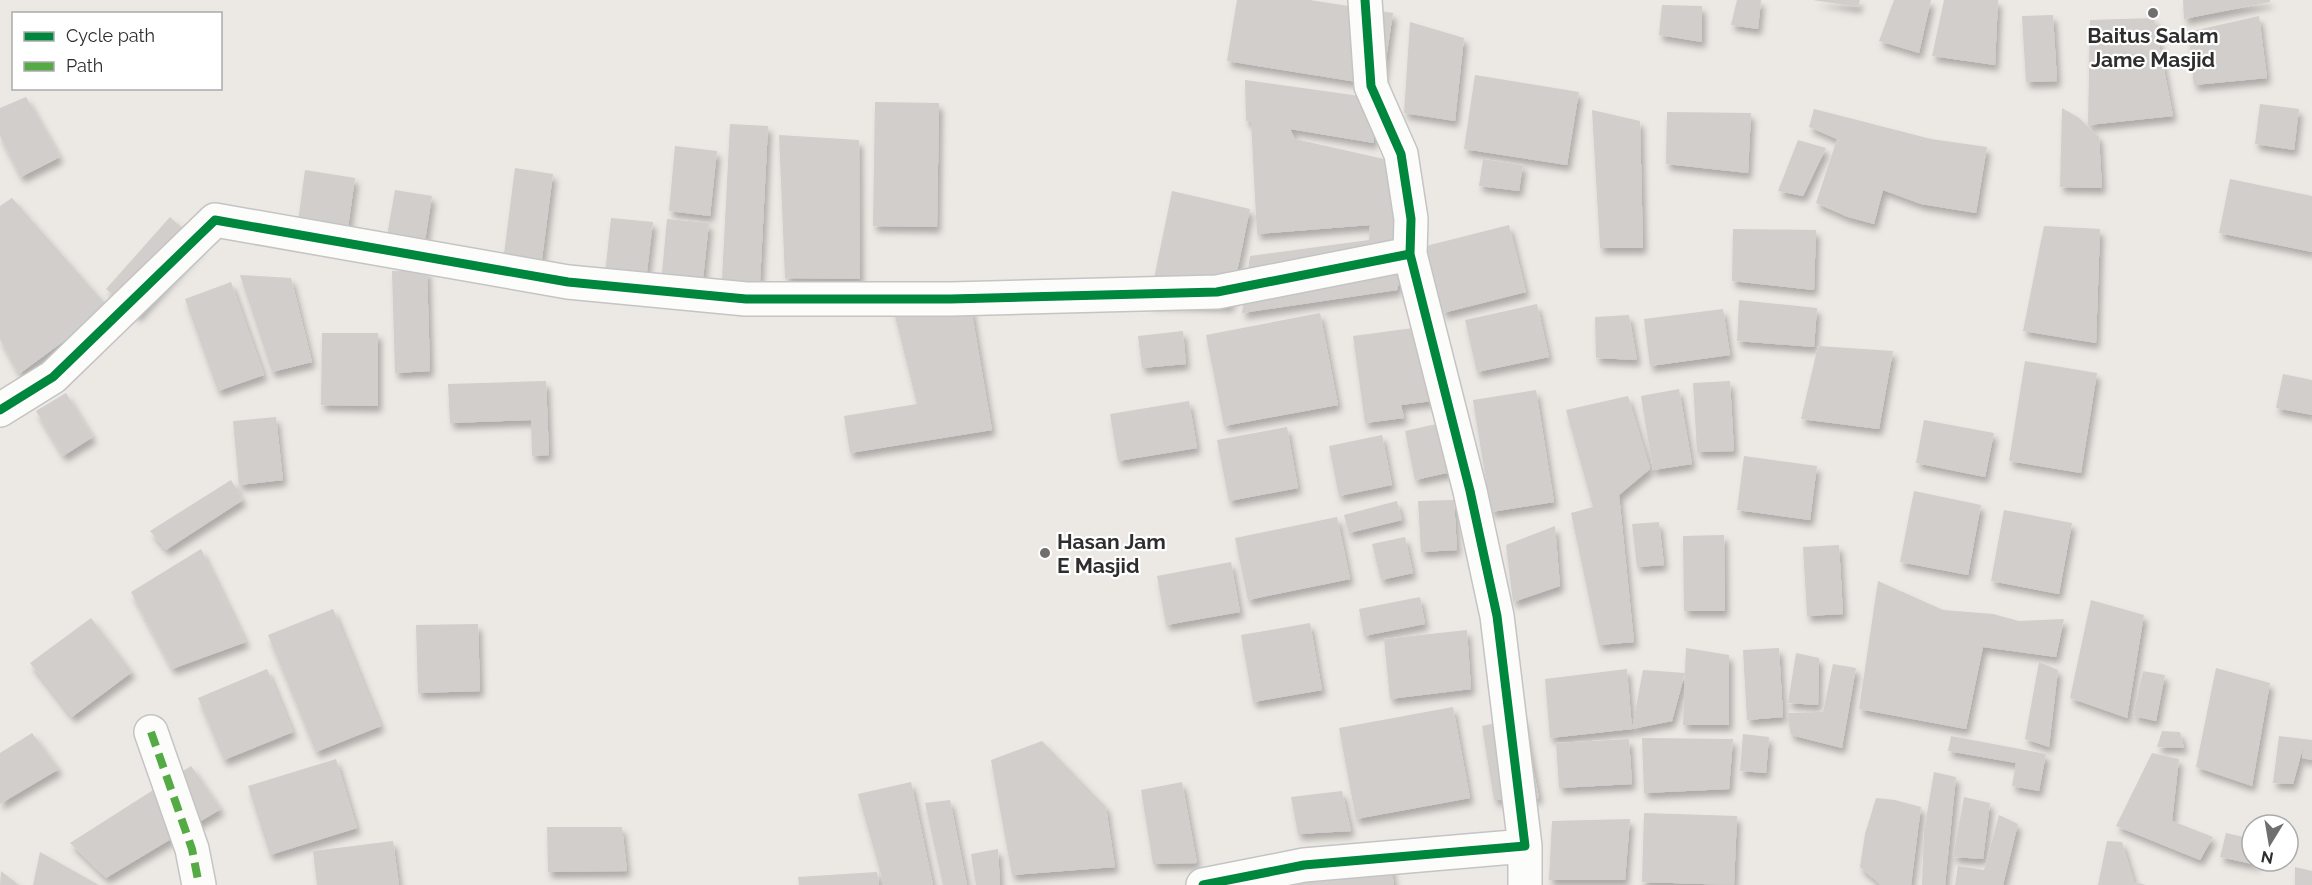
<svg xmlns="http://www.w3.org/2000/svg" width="2312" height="885" viewBox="0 0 2312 885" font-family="Raleway,sans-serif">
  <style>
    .building { fill: #d1cecb; filter: url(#shadow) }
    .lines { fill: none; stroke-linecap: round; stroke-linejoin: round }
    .minor-casing { stroke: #c5c4c5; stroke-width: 36 }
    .minor { stroke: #fcfcfb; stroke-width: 33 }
    .quiet { stroke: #54ab44; stroke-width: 8; stroke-dasharray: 15 8; stroke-linecap: butt }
    .cycleway-casing { stroke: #fff; stroke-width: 13 }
    .cycleway { stroke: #00873e; stroke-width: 9 }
    .poi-dot { fill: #706f6e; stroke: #fff; stroke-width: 2 }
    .labels { text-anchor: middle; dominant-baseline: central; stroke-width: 4.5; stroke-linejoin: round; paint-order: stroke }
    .poi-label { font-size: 21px; font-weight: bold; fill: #2e2e2e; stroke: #fff }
  </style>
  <defs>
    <filter id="shadow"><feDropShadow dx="3.5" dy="6" stdDeviation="3" flood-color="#0004"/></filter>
  </defs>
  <rect width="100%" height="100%" fill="#ece8e4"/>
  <path class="building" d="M1237 0H1310L1393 13 1382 86 1227 61Z
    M1737 0H1761L1758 29 1731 25Z
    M1813 0H1860L1858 7Z
    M1894 0H1931L1919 53 1879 41Z
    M1944 0H1998L1995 65 1932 56Z
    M2183 0H2270V2L2184 19Z
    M1662 5 1702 6V42L1659 35Z
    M2053 15 2057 81 2026 82 2022 16Z
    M2259 16 2267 78 2194 85 2188 32Z
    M2154 18 2173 116 2088 125 2090 20Z
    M1410 22 1464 38 1455 121 1404 113Z
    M1475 75 1579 92 1567 165 1464 149Z
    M1245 80 1374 98V143L1290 129 1295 139 1384 159 1394 223 1393 237 1404 263 1397 290 1242 313 1250 256 1369 240 1370 225 1257 234 1251 122 1246 121Z
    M26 97 60 157 21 177 0 136V108Z
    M875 102 939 103 937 227 873 226Z
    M2260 104 2299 109 2294 150 2255 144Z
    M2062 108 2079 118 2099 137 2102 188 2060 187Z
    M1814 109 1931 139 1987 147 1976 213 1921 204 1883 190 1874 224 1848 217 1816 203 1837 139 1809 127Z
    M1592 110 1640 121 1643 248H1600Z
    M1667 112 1751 113 1748 173 1666 164Z
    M730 124 768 126 760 283 722 280Z
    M779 135 859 140 860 279 785 278Z
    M1798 140 1826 148 1803 196 1778 191Z
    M675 146 717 151 710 216 669 211Z
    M1483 159 1523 165 1519 191 1479 186Z
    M515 168 553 174 541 267 503 262Z
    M305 170 355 178 348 228 298 222Z
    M2230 179 2312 196V252L2219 233Z
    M395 190 432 196 423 254 385 248Z
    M1172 191 1250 209 1230 306 1149 303Z
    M12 198 109 308 19 374 0 339V206Z
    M170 217 201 245 137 316 106 289Z
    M611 218 653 222 645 288 604 283Z
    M667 219 709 223 702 288 661 284Z
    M1509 225 1526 292 1443 313 1426 246Z
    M2044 226 2100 229 2096 343 2023 331Z
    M1733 229 1816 230 1814 290 1732 281Z
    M427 270 430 371 395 373 392 271Z
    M240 275 291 278 312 362 272 372Z
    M231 282 264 375 218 391 185 299Z
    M1739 300 1817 308 1814 347 1737 341Z
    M1537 304 1549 357 1477 372 1465 320Z
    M893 308H971L992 430 850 453 844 416 917 404Z
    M1723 309 1730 355 1650 366 1644 319Z
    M1320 313 1338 405 1224 426 1206 335Z
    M1629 315 1637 360 1596 358 1595 317Z
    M1421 327 1432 401 1401 405 1404 418 1365 423 1353 336Z
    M1183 331 1186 364 1142 368 1138 336Z
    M322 333H378V406L321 405Z
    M1818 346 1893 351 1879 429 1801 419Z
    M2025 361 2097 373 2081 473 2009 461Z
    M2283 374 2312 380V415L2276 408Z
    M546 381 549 455 532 456 531 420 450 423 448 384Z
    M1730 381 1734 451 1697 452 1693 383Z
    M1679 389 1692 464 1653 470 1641 396Z
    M1536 390 1554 502 1491 512 1473 400Z
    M66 393 93 437 63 456 36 411Z
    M1628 396 1650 469 1619 495 1634 642 1599 645 1571 513 1593 507 1566 410Z
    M1189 401 1197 448 1118 461 1110 414Z
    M276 417 283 480 239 485 233 421Z
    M1924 420 1994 433 1985 477 1916 463Z
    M1450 421 1460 470 1415 480 1405 431Z
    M1287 427 1298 488 1229 501 1217 440Z
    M1382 435 1392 485 1339 496 1329 446Z
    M1744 456 1817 466 1810 520 1737 510Z
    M231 480 243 500 166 550 150 531Z
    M1914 491 1981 505 1968 575 1900 562Z
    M1454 500 1457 550 1421 552 1418 501Z
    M1397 501 1402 520 1349 533 1344 515Z
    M2004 510 2072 523 2059 594 1991 581Z
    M1337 517 1350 579 1248 600 1235 538Z
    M1659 522 1664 565 1637 567 1632 524Z
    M1555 526 1560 586 1513 602 1506 545Z
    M1724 535 1725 611H1684L1683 536Z
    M1405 537 1413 573 1381 580 1372 544Z
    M1839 545 1843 614 1807 616 1803 547Z
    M201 549 246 642 172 669 131 592Z
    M1231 562 1240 612 1166 625 1157 576Z
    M1878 581 1943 610 1993 614 2019 621 2064 619 2056 657 1983 647 1966 729 1859 709Z
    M1420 597 1425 624 1364 636 1359 609Z
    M2091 600 2144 615 2127 718 2070 698Z
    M333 609 381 726 316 752 268 635Z
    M91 618 132 672 72 717 30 663Z
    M1310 623 1322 690 1253 702 1241 635Z
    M478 624 480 691 418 693 416 625Z
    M1467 630 1471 689 1390 699 1384 639Z
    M1686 648 1729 655V725H1683L1685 673 1672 721 1632 729 1550 738 1545 679 1627 669 1632 729 1643 670 1685 673Z
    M1779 648 1783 717 1747 720 1743 650Z
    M1796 653 1819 658 1818 705 1788 703Z
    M2039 662 2058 670 2049 747 2025 739Z
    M1833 664 1856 668 1842 748 1791 735 1787 713 1823 712Z
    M2216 668 2270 683 2252 786 2196 767Z
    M267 669 293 732 224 760 198 698Z
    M2143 671 2165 675 2156 721 2133 716Z
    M1453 707 1470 798 1356 819 1339 728Z
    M1523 717 1539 798 1494 800 1482 726Z
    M2162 731 2180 732 2184 748 2157 747Z
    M32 733 59 769 0 804V753Z
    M1743 734 1769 737 1766 773 1740 771Z
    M1951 736 2046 754 2039 791 2012 786 2016 763 1948 751Z
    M2279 736 2312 740V760L2302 758 2304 744 2293 784 2273 783Z
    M1642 738 1733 739 1729 789 1644 793Z
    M1629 739 1632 784 1559 788 1556 743Z
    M1042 741 1106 807 1115 867 1012 875 991 760Z
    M2152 753 2179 759 2172 821 2213 837 2200 860 2116 826Z
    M336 759 357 828 270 855 248 786Z
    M191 766 221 809 106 878 70 843Z
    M1934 772 1956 777 1945 885H1922L1924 831Z
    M911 782 933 885H884L858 794Z
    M1182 782 1197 863 1153 864 1141 790Z
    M1342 791 1351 831 1298 834 1291 797Z
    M1964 797 1990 803 1983 859 1953 857Z
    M1876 798 1895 800 1921 807 1911 885H1881L1860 867 1865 834Z
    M950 800 967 885H943L925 803Z
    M1644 813 1737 816 1734 885 1642 882Z
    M1999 815 2018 824 2003 885H1955L1958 866 1984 870Z
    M1630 819 1625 880H1549L1552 821Z
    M547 827H622L627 871 548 872Z
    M2226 833 2252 839V861H2257V865L2220 857Z
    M393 841 399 885H317L313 851Z
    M2107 841 2122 842 2134 882 2146 885H2098Z
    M998 849 1000 885H976L971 854Z
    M40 852 99 885H33Z
    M1390 861 1394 885H1258Z
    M2295 867 2312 871V885H2295Z
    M1 871 19 885H0Z
    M877 872 879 885H799L798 877Z"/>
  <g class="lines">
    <defs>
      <path id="minor" d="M0 410 53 377 215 220 568 282 746 299H951L1217 292 1410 254 1411 219 1401 154 1371 86 1365 0
        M151 732 192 849 199 885
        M1203 885 1304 865 1525 846 1497 616 1470 491 1410 254
        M1525 885V846"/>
    </defs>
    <use href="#minor" class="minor-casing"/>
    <use href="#minor" class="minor"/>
    <path class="quiet" d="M151 732 192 849 199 885"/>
    <defs>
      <path id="cycleway" d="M0 410 53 377 215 220 568 282 746 299H951L1217 292 1410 254 1411 219 1401 154 1371 86 1365 0
        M1203 885 1304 865 1525 846 1497 616 1470 491 1410 254"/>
    </defs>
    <use href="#cycleway" class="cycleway-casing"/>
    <use href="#cycleway" class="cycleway"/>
  </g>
  <g class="poi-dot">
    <circle cx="2153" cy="13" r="6"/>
    <circle cx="1045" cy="553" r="6"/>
  </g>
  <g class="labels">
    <g class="poi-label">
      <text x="2153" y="35">Baitus Salam<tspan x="2153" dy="24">Jame Masjid</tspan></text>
      <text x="1057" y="541" text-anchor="start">Hasan Jam<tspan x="1057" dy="24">E Masjid</tspan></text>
    </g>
  </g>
  <rect x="12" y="12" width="210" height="78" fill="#ffffff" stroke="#ababab" stroke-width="1.5"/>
  <rect x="24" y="32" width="30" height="9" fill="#00873e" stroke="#ababab" stroke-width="1.5"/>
  <text x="66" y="42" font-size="18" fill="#2e2e2e">Cycle path</text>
  <rect x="24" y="62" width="30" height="9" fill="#54ab44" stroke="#ababab" stroke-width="1.5"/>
  <text x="66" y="72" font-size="18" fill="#2e2e2e">Path</text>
  <g transform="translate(2270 843) rotate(191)"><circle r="28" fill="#ffffff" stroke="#ababab" stroke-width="1.5"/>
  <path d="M0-4.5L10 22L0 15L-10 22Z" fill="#706f6e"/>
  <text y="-9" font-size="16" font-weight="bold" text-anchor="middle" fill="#2e2e2e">N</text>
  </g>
</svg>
